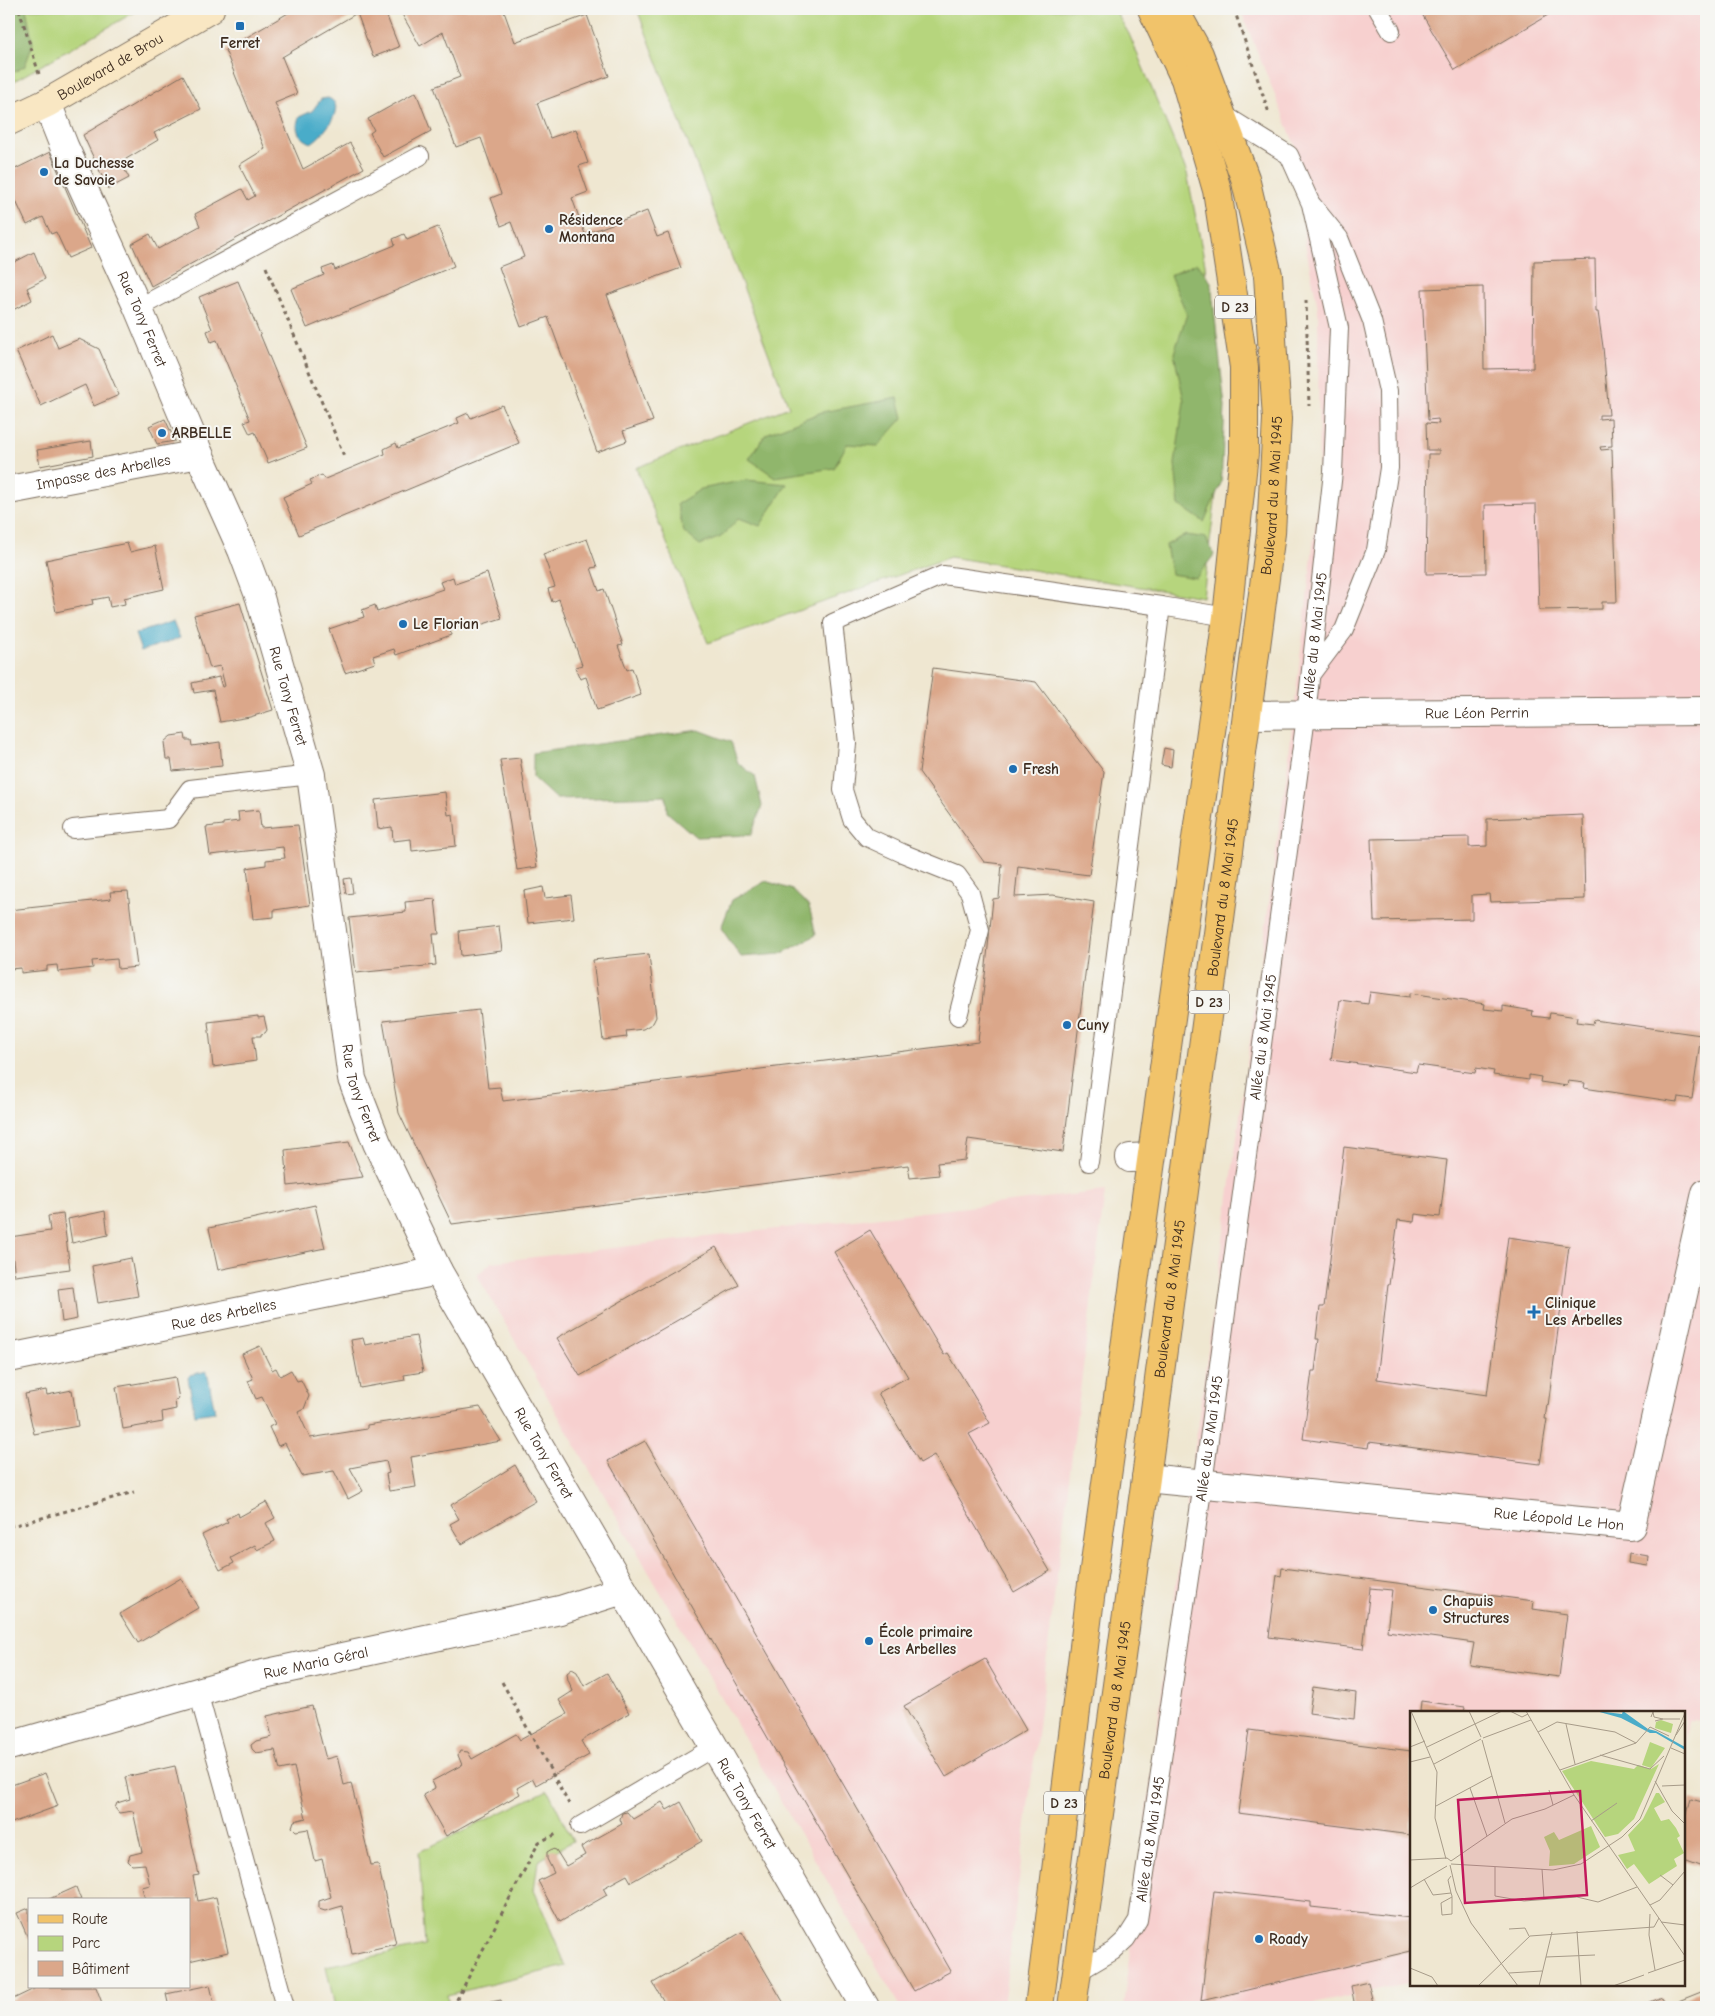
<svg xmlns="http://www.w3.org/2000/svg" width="1715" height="2016" viewBox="0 0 1715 2016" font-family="'Comic Neue',sans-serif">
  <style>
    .built { fill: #f7d0cf }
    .green { fill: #b6d57d; stroke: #78804e }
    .forest { fill: #90b66c; stroke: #667045 }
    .water { fill: #4aacc9; stroke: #426b74 }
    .building { fill: #dba78a }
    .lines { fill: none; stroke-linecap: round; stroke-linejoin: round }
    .service-casing { stroke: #7a6c5d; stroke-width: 20 }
    .minor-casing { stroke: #7a6c5d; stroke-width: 30 }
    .secondary-casing { stroke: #7a6c5d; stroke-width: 30 }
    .primary-casing { stroke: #7a6c5d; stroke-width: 30 }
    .path { stroke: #7a6c5d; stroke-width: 3; stroke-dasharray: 4 4; stroke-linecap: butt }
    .service { stroke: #fff; stroke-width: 18 }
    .minor { stroke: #fff; stroke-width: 28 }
    .secondary { stroke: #f9e7c3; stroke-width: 28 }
    .primary { stroke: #f1c36a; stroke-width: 28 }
    .poi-dot { fill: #1f6fb2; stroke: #f6f6f2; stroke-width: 2 }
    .labels { text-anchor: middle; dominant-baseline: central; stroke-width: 4; stroke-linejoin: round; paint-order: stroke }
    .shield { fill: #f6f6f2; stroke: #73675e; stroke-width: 1 }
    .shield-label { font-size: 14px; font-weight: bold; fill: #3b2a1e }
    .poi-label { font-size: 15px; font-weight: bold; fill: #3b2a1e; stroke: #f6f6f2; text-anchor: start }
    .street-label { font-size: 15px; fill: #3b2a1e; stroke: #f6f6f2 }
    .inset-road { fill: none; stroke: #a79b89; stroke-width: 1 }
    .view { fill: #c2185b; fill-opacity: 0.15; stroke: #c2185b; stroke-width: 2.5 }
    .inset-edge { fill: none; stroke: #3b2a1e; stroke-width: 2.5 }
  </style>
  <rect width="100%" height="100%" fill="#f6f6f2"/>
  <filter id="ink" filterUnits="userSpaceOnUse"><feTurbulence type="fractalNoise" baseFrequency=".02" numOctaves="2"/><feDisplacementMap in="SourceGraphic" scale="10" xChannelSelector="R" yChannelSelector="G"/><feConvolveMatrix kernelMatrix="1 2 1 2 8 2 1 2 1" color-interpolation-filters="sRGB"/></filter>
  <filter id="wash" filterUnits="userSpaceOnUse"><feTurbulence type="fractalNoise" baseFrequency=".0096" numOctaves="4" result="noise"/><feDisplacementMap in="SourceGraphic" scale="20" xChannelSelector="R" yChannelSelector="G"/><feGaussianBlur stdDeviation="1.12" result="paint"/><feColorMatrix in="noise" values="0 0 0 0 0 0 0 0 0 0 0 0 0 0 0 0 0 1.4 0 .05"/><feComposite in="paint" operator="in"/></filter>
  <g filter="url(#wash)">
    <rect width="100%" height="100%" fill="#efe7d1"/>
    <path class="built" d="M1240 9H1706V1721L1688 1720 1684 1742V1712H1411V1982L1301 2007H1123L1167 1651 1287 771 1319 495 1318 308 1305 243 1295 145Z
      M1105 1191 1003 2007H900L477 1275 492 1262Z"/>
    <path class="green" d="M9 9H140L9 84Z
      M637 9H1114L1129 34 1187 173 1205 264 1214 378 1217 486 1203 597 950 557 708 643 636 468 789 407Z
      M548 1790 573 1841 538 1861 534 1890 566 1966 447 1995 449 2007H335L326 1966 425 1946 419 1852Z"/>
    <path class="forest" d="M9 9H26L33 43 25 66 9 75Z
      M1197 263 1211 282 1225 407 1221 483 1204 522 1179 505 1175 464 1184 401 1174 353 1187 314 1170 275Z
      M898 398 903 418 878 446 847 444 834 468 775 477 749 459 766 434 822 412Z
      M746 480 787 484 760 526 739 518 721 537 700 545 684 532 677 504 701 489Z
      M1186 535 1206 538 1214 555 1196 578 1171 574 1166 545Z
      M699 730 731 742 738 763 755 776 762 806 751 835 696 837 667 812 666 796 556 799 533 778V753Z
      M766 881 792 890 809 906 816 935 781 954 741 957 721 928 732 900Z"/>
    <path class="water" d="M328 98C349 105 322 137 311 143 299 137 294 131 299 117L312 111 321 99Z
      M173 621 180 638 141 651 135 634Z
      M207 1371 215 1412 195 1415 188 1378 190 1375Z"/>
    <g id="blocks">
      <path class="building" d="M295 9H384L399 47 373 57 357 13 282 57 297 94 275 103 303 169 350 143 364 168 151 286 132 244 150 234 158 249 200 226 195 214 242 189 248 200 255 196 239 165 265 149 225 50Z
        M399 9H503L515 42 587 15 609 76 537 103 550 138 576 129 588 163 579 166 588 192 572 198 585 234 647 211 657 237 668 233 681 268 607 295 653 421 623 431 627 441 597 452 548 317 521 327 499 267 524 257 511 222 501 226 491 198 501 194 481 138 456 147 434 87 460 77 443 32 420 46Z
        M1419 9H1558L1455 70Z
        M183 75 201 109 154 133 158 140 121 162 129 178 108 189 83 135Z
        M416 92 431 131 383 157 370 133 374 130 368 119Z
        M50 152 91 248 68 258 56 232 51 234 43 217 27 225 9 186V172Z
        M438 227 454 266 307 328 291 289 324 275 322 269 333 265 335 270 395 245 393 239 404 234 407 240Z
        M34 252 45 279 27 288 32 300 9 312V265Z
        M1595 259 1596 312H1598L1603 347 1609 415H1599V419L1611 418 1612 446 1600 447 1601 450 1612 449 1617 602H1602V609L1539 610 1536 504 1485 505 1486 573 1426 574 1428 454H1439V450H1427L1426 423 1439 424 1438 419 1428 420 1422 289 1483 287 1484 369 1533 368 1534 261Z
        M238 281 307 448 268 463 255 432 250 434 244 422 250 420 217 340 211 342 207 331 212 329 199 297Z
        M52 334 58 348 79 339 99 349 119 395 94 406 85 385 41 406 16 351Z
        M502 405 519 443 299 535 283 497 312 484 310 480 322 475 325 479 385 454 384 449 396 443 398 448 459 423 457 418 468 413 471 418Z
        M165 419 175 441 157 444 149 426Z
        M91 441 93 456 40 466 37 450Z
        M587 539 597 567 591 568 599 591 604 589 623 645 618 646 627 670 632 668 641 695 597 710 586 677 580 679 575 667 582 665 559 599 552 602 548 589 555 587 543 554Z
        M127 543 130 552 155 546 164 589 124 598 125 604 110 607 108 597 92 600 93 604 56 612 46 560Z
        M487 573 502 618 474 627 472 622 450 629 451 635 396 655 394 649 373 656 375 663 345 673 329 629 364 617 362 610 375 605 377 612 443 589 440 582 453 577 455 584Z
        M240 603 273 710 250 717 220 722 213 690 194 693 192 683 219 677 222 687 225 686 220 666 210 668 194 615Z
        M933 668 1036 682 1104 772 1089 875 1018 866 1015 897 1053 895 1094 902 1063 1152 968 1139 965 1160 937 1163 939 1175 910 1178 908 1165 452 1224 399 1113 383 1021 479 1010 488 1088 500 1087 503 1101 978 1042 993 899 999 898 1002 864 984 862 919 772Z
        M185 734 186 740H191L192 746 220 742 222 766 173 771 171 759H166L164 742 171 736Z
        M1164 748 1173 750 1171 767 1161 765Z
        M520 758 537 867 517 870 500 760Z
        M445 792 448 815 453 814 456 846 412 851 411 839 393 841 392 827 378 829 375 800Z
        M259 810 261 828 298 825 310 905 274 910V917L253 919 247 868 266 865V860L285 858 283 847 210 855 206 827 223 825V823L239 821 238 812Z
        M1583 815 1585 899 1490 902 1489 894 1472 895V919L1374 921 1371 839 1469 837V847L1487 846V819Z
        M351 878 353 893 346 894 344 879Z
        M543 887 545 898 571 895 574 918 528 923 524 891Z
        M128 891 137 967 118 969 117 959 92 961 93 968 58 972 57 965 47 966V970L21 973V968L10 969 11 977H9V910L111 899 110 892Z
        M435 899 439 934H433L436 965 356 973 349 918 406 912 405 902Z
        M499 926 502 951 461 956 459 931Z
        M649 954 656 1017 653 1023 643 1029 626 1031 627 1037 603 1040 593 960Z
        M1370 992 1410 997V993L1485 1004 1484 1009 1503 1011V1006L1533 1011 1532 1016 1549 1018 1550 1013 1577 1017 1576 1022 1593 1024 1594 1020 1701 1035 1692 1099 1678 1097 1677 1102 1584 1088 1585 1083 1568 1081 1567 1086 1540 1082 1541 1077 1529 1075V1080L1493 1075 1494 1071 1476 1068 1475 1073 1418 1065 1416 1072 1331 1060 1340 1000 1368 1004Z
        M258 1016V1018L264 1017 267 1030 265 1033 261 1034V1036H253L256 1061 213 1067 208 1022Z
        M349 1142 363 1177 288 1186 285 1150Z
        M1344 1147 1447 1160 1440 1217 1415 1214 1414 1222 1398 1220 1389 1285H1388L1377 1379 1487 1395 1508 1237 1569 1246 1548 1406 1547 1405 1545 1419H1547L1540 1464 1369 1442 1368 1448 1303 1439 1312 1371H1315L1319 1339H1316L1320 1307H1324Z
        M315 1205 325 1248 218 1270 209 1228Z
        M105 1211 108 1235 72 1243 68 1219Z
        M63 1214 70 1269 15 1276 10 1237 50 1231 48 1216Z
        M870 1230 944 1355 948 1353 990 1423 969 1434 1050 1571 1014 1592 934 1455 920 1463 878 1393 908 1377 834 1252Z
        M716 1247 739 1285 580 1376 557 1338Z
        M131 1258 138 1296 98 1303 92 1266Z
        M73 1287 77 1319 62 1322 58 1289Z
        M416 1336 423 1372 404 1375 405 1380 360 1388 351 1340 363 1338 365 1345Z
        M260 1346 272 1370 276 1368 280 1376 291 1370 297 1381 301 1380 309 1396 304 1409 298 1412 310 1438 367 1429V1425L480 1407 501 1441 411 1457 416 1487 389 1491 386 1474 389 1473 386 1461 350 1468 363 1491 348 1499 334 1471 302 1476 285 1443 278 1446 269 1427 275 1424 262 1397 256 1399 248 1381 253 1379 242 1354Z
        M175 1377 179 1399 175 1400 176 1409 162 1412 163 1422 123 1429 116 1387Z
        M46 1390 47 1395 72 1390 78 1426 34 1434 25 1394Z
        M645 1441 951 1971 914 1991 608 1461Z
        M515 1465 536 1501 462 1544 450 1524 459 1519 451 1505Z
        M266 1502 275 1518 266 1523 275 1541 257 1550 255 1545 231 1558 234 1563 220 1570 202 1535 228 1522 226 1519 238 1513 239 1517Z
        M1629 1553 1649 1556 1648 1566 1628 1563Z
        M1282 1568 1534 1601 1533 1609 1567 1614 1559 1677 1470 1665 1474 1643 1387 1631 1392 1590 1370 1588 1363 1649 1269 1637 1277 1575 1281 1576Z
        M181 1578 198 1608 138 1643 120 1614Z
        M985 1659 1026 1730 946 1777 904 1706Z
        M572 1669 577 1672 584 1686 607 1673 629 1713 581 1741 589 1755 536 1785 533 1779 517 1788 520 1794 446 1836 423 1795 435 1788 432 1781 462 1765 458 1755 460 1751 468 1752 472 1759 516 1734 520 1740 567 1714 559 1700 573 1691 568 1680 567 1673Z
        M1313 1687 1356 1693 1354 1719 1309 1713Z
        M1421 1701 1465 1707 1464 1712H1420Z
        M312 1706 326 1759 337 1756 344 1785 351 1783 371 1865 378 1864 396 1944 352 1954 342 1906 325 1911 319 1909V1901L331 1897 322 1859 315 1861 308 1829 296 1831 292 1827 294 1821 306 1818 294 1767 280 1770 275 1750 256 1753 252 1749 251 1745 256 1741 272 1737 267 1716Z
        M1249 1730 1411 1751V1835L1238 1813Z
        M175 1766 199 1875 193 1876 198 1901 216 1897 228 1952 189 1961V1900H145L142 1887 150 1885 145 1864 132 1865 128 1861 130 1855 142 1852 133 1811 119 1813 115 1808 117 1803 130 1799 125 1777Z
        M45 1773 58 1806 9 1824V1786Z
        M1691 1799 1706 1803V1868L1684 1860V1823Z
        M662 1802 667 1810 681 1802 702 1841 631 1882 627 1875 603 1888 607 1895 560 1922 538 1881 554 1873 547 1859V1852L552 1849 556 1850 566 1866 585 1855 581 1847 622 1824 620 1819 622 1813 627 1812 633 1819Z
        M76 1887 81 1900H47Z
        M1214 1891 1311 1902V1907L1411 1918V1951L1201 2001Z
        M29 1908V1940L17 1913Z
        M742 1932 785 2005 781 2007H667L653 1983Z
        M1368 1982 1374 2007H1355L1351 1986Z
        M210 1985 215 2007H169L166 1994Z
        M38 1987H96L102 2003 93 2007H9V2001Z
        M1701 1992 1706 2007H1647L1645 2004 1661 1997 1666 2006Z
        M501 2000 502 2007H471V2006Z"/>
    </g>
  </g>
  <g filter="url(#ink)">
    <use href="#blocks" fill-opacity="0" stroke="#7a6c5d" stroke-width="1"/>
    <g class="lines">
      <defs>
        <g id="service">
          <path d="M1378 9 1391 31"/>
          <path d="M138 308 420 156"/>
          <path d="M1311 674 1344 630 1376 550 1389 468 1388 391 1372 321 1339 238 1313 206"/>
          <path d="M73 829 168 819 190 789 311 775"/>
          <path d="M958 1016 980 930 970 893 957 875 902 853 867 837 852 819 843 790 847 743 833 623 943 575 1161 606 1227 617"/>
          <path d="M1089 1162 1161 606"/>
          <path d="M198 1692 285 2007"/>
          <path d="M580 1826 714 1747"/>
          <path id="s1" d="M1076 1973 1113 1951 1126 1939 1138 1920 1203 1484 1305 724 1333 472 1339 328 1311 204 1289 155 1221 113"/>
        </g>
        <g id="minor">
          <path id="s2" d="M47 103 64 146 138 308 199 454 242 550 260 598 311 775 352 1079 377 1143 438 1271 865 2007"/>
          <path id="s3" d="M9 490 199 454"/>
          <path id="s4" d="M1247 715 1706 711"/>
          <path d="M1130 1158 1150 1157"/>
          <path id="s5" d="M9 1358 438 1271"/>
          <path id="s6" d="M1146 1478 1631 1526 1706 1193"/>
          <path id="s7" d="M9 1746 254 1676 560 1610 623 1590"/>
        </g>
        <g id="secondary">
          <path id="s8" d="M9 121 47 103 210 9"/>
        </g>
        <g id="primary">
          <path d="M1039 2007 1090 1598 1227 617 1244 453V367L1217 190 1185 79 1152 9"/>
          <path id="s9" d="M1072 2007 1146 1478 1271 533 1277 419 1268 275 1245 178 1199 54 1174 9"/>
        </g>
      </defs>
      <use href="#service" class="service-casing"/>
      <use href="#minor" class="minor-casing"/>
      <use href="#secondary" class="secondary-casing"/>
      <use href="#primary" class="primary-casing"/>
      <path class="path" d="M19 9 39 74
        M1234 9 1269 113
        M9 71 11 76 9 77
        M266 267 344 456
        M1306 300 1309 406
        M9 1526 24 1523 134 1492
        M502 1682 569 1804
        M453 2007 539 1842 557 1834"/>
      <use href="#service" class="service"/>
      <use href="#minor" class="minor"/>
      <use href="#secondary" class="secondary"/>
      <use href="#primary" class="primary"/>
    </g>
  </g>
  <g class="poi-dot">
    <rect x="235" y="21" width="10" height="10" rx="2.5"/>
    <circle cx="44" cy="172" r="5"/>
    <circle cx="549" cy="229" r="5"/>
    <circle cx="162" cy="433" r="5"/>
    <circle cx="403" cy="624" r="5"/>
    <circle cx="1013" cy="769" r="5"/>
    <circle cx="1067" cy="1025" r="5"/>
    <path d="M1531.5 1304.5h5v5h5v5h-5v5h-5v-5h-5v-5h5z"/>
    <circle cx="1433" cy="1610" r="5"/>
    <circle cx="869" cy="1641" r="5"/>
    <circle cx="1259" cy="1939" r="5"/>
  </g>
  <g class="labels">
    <g class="shield">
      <rect x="1215" y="295.5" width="40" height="23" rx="4"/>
      <rect x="1189" y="990.5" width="40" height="23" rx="4"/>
      <rect x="1044" y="1791.5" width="40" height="23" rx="4"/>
    </g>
    <g class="shield-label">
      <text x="1235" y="307">D 23</text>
      <text x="1209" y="1002">D 23</text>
      <text x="1064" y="1803">D 23</text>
    </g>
    <g class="poi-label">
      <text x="240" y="43" text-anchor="middle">Ferret</text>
      <text x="54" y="163">La Duchesse<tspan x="54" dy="17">de Savoie</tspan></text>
      <text x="559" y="220">Résidence<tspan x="559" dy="17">Montana</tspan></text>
      <text x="172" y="433">ARBELLE</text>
      <text x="413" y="624">Le Florian</text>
      <text x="1023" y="769">Fresh</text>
      <text x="1077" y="1025">Cuny</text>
      <text x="1545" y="1303">Clinique<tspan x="1545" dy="17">Les Arbelles</tspan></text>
      <text x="1443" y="1601">Chapuis<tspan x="1443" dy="17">Structures</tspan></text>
      <text x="879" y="1632">École primaire<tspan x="879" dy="17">Les Arbelles</tspan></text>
      <text x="1269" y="1939">Roady</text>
    </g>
    <g class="street-label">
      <text stroke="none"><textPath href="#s8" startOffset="115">Boulevard de Brou</textPath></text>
      <text stroke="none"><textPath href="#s2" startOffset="236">Rue Tony Ferret</textPath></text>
      <text stroke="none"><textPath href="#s3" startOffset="96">Impasse des Arbelles</textPath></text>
      <text stroke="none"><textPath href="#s9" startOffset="1525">Boulevard du 8 Mai 1945</textPath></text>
      <text stroke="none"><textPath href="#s1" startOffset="1380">Allée du 8 Mai 1945</textPath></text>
      <text stroke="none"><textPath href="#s2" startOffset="641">Rue Tony Ferret</textPath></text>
      <text stroke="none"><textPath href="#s4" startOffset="230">Rue Léon Perrin</textPath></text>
      <text stroke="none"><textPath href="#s9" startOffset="1120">Boulevard du 8 Mai 1945</textPath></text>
      <text stroke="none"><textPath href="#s1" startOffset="975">Allée du 8 Mai 1945</textPath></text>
      <text stroke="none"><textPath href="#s2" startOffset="1046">Rue Tony Ferret</textPath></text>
      <text stroke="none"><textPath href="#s9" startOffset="715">Boulevard du 8 Mai 1945</textPath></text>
      <text stroke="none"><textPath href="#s5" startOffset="219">Rue des Arbelles</textPath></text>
      <text stroke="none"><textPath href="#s1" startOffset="570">Allée du 8 Mai 1945</textPath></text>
      <text stroke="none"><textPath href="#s2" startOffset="1451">Rue Tony Ferret</textPath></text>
      <text stroke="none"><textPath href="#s6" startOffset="415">Rue Léopold Le Hon</textPath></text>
      <text stroke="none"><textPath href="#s7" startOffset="318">Rue Maria Géral</textPath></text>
      <text stroke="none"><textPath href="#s9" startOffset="310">Boulevard du 8 Mai 1945</textPath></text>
      <text stroke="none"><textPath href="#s2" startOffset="1856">Rue Tony Ferret</textPath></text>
      <text stroke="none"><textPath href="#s1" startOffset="165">Allée du 8 Mai 1945</textPath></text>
    </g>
  </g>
  <g transform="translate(1410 1711)">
    <rect width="275" height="275" fill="#efe7d1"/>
    <path d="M251 9 263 13 261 22 245 17 246 11ZM240 31 255 37 241 57 232 54ZM181 50 224 58 228 54 241 58 249 53 224 108 208 123 195 126 152 60ZM246 82H249L255 91 244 97 251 110 259 108 266 117 270 125 267 127 274 142 264 148 267 155 239 173 224 153 217 158 208 144 225 140 218 124 233 108ZM181 115 190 136 164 153 139 155 140 140 134 126 144 121 149 129Z" fill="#b6d57d"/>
    <path d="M186 0 212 3 213 0 238 18 246 20 275 36V39L246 22H240L211 7Z" fill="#4aacc9"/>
    <path class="inset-road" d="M1 0 27 61 25 107 36 148M59 0 71 26M100 0 112 6 118 3M116 0 164 84 275 245M241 6 243 1 244 6 253 8 245 10M253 8H270M156 13 165 53M128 21 147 11 205 21 226 32M266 24 275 10M73 27 121 9M72 29 95 112M0 36 15 30M17 36 92 0M261 37 275 43M190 44 240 58 254 45M0 51 20 46M24 53 71 28M150 59 226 32 240 16 259 25M245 70 262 100 275 113M252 75 275 74M60 77 77 125M139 79 143 94M26 95 82 65M181 110 207 92M0 149 37 147 41 150M41 150 102 108 135 98 164 84M41 153 143 159 171 153 212 126 230 108 275 2M40 154 46 180 61 212 108 275M85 156V185L114 190 167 186 188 191 227 176M132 158 134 188M250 164 263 174M41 165 38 169 41 182 42 185V203L32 204 31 192 42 186M14 168 23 184 41 182M0 177 37 155M240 194 250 189 275 160M240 203 239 224 245 259M251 211 275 214M99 218 115 217 119 225M167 220 171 275M136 246 185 244M0 257 22 266 28 275M99 262 132 260M238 262 275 249M68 275 120 225 244 216 249 207M129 275 142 221M203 275 234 264"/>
    <path class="view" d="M170 80 177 184 55 192 48 89Z"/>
    <rect width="275" height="275" class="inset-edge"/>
  </g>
  <rect width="1715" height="2016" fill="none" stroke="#f6f6f2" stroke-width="30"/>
  <rect x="28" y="1898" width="162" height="90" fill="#f6f6f2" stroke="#aba49d"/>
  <rect x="38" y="1915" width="25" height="8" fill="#f1c36a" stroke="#aba49d"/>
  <text x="72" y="1924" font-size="15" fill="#3b2a1e">Route</text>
  <rect x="38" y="1936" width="25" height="15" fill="#b6d57d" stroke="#aba49d"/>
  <text x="72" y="1948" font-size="15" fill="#3b2a1e">Parc</text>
  <rect x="38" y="1961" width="25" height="15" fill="#dba78a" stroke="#aba49d"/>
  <text x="72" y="1974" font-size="15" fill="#3b2a1e">Bâtiment</text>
</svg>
